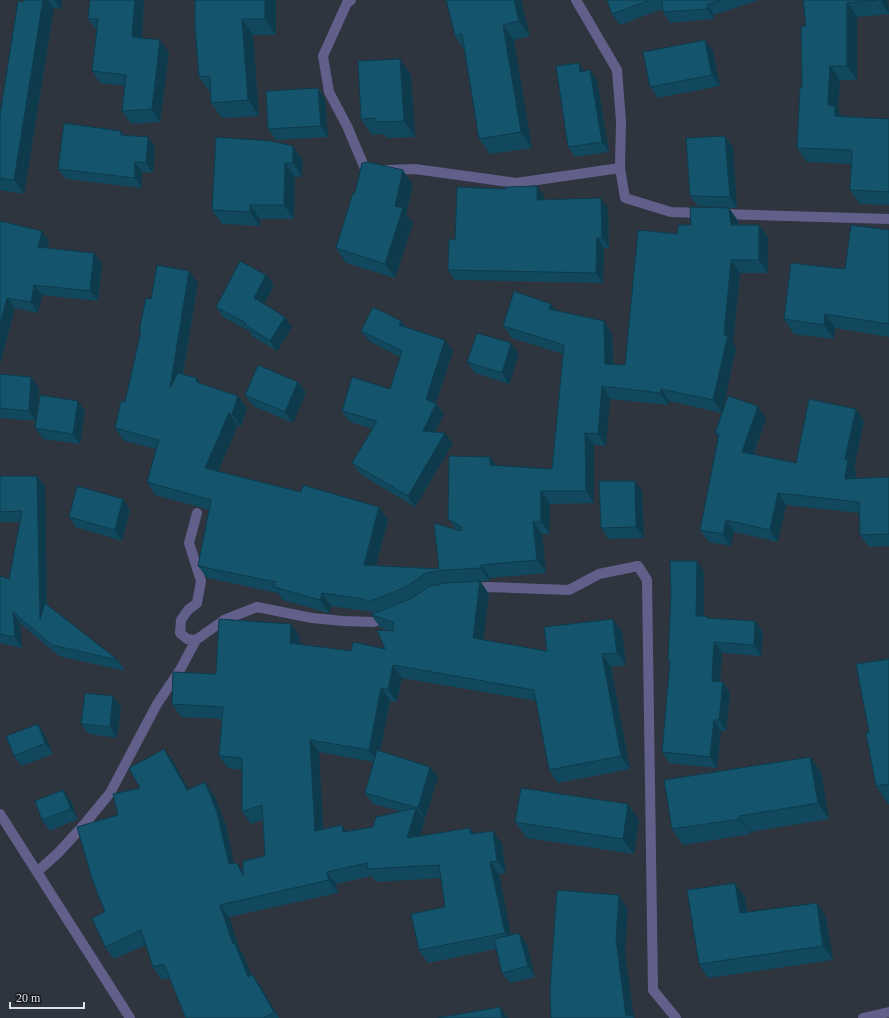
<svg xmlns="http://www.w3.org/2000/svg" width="889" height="1018" viewBox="0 0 889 1018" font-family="'Times New Roman',serif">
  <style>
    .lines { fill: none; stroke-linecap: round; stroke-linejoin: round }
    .street { stroke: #62608b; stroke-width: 10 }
    .wall { fill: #11485d; fill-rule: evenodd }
    .shaded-wall { fill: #0e3b4c }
    .building { fill: #14546c; stroke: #0e3b4c }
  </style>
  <rect width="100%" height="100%" fill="#2e353f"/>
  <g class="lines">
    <path class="street" d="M351 0 347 3 323 56 329 92 347 126 366 171H370
      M576 0 617 70 621 121 620 168 625 198 671 212 703 213
      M388 170 415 169 516 183 620 168
      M721 214 889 219
      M471 588 489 587 569 590 599 574 638 566 647 580 653 990 676 1018
      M196 640 187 639 180 633 181 620 188 610 197 603 201 581 189 543 197 513
      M0 814 130 1018
      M37 872 58 853 83 826 110 793 157 704 180 670 196 640 224 620 257 607 312 618 343 621 373 622 388 618
      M863 1018 889 1012"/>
  </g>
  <path class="wall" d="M24 0H62L61 9 54 8 24 194 0 190V114Z
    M90 0H144L142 38 160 40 169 53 160 122 131 124 122 111 125 86 100 83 92 71 97 30 88 19Z
    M276 0V35H253L259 116 222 118 211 103V92H210L199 77 195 27Z
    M521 0 530 36 514 40 532 148 490 154 479 139 464 50 455 36Z
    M607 0H759L714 15V19L670 23 663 12 662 9 620 25 612 14Z
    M803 0H888L889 14 857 17V80H840L838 110 842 116 889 119V205L860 204 850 190 851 164 807 162 797 148 806 26Z
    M713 51 720 86 658 98 650 87Z
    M400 59 411 75 415 137 387 138 384 134 372 135 361 119Z
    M590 70 597 80 609 152 575 157 568 147 585 71Z
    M325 99 328 137 276 140 268 129Z
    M121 131 124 135 148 137 155 147 153 173 142 172V188L66 179 58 169Z
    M216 137 303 160 302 177H295L294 219H260V226L222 224 212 210Z
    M733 147 737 208 698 206 690 196Z
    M413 185 406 214 413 223 395 278 346 263 336 248 355 193Z
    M537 186 544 196V200L608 208 609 248H604L603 283 455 280 448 270 455 240 506 189Z
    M729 208 738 221V225H759L768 237V273H740L733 343 736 348 722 413 669 401V405L610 399 606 446 594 445V503L550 504V534H542L546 573 490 578V581H480L489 594 483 640 547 651 622 632 626 665 611 667 630 769 558 783 549 770 537 701 402 678 397 702 390 701 380 751 430 767 438 777 425 818H423L425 820 420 836 470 828 474 834 493 831 502 844 506 873 499 874 511 935 527 944 535 977 510 983 502 973 496 949 428 963 419 950 445 907 441 878 376 882 372 876 336 884 338 893 229 917 240 950 244 956 251 975 261 987 279 1018H186L170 978 162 980 153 967 146 945 114 959 105 947V912L118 815 140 788 173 761 188 789 214 795 226 825 234 863 243 870 265 856 263 820 251 824 242 812V770L228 768 219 756 222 719 181 717 172 704 216 674 300 637 299 645 351 651 385 649 391 631 380 627 371 615 374 614 372 612 331 606 329 613 283 600 278 593 207 578 198 566 210 510 155 495 147 482 156 449 124 441 115 428 125 402 141 333 139 331 151 299 189 271 198 283 183 375 197 378 201 384 247 408 241 426 238 425 218 472 301 492 379 507 388 520 376 565 439 569 456 529 448 519 496 466 552 469 563 354 512 338 503 326 555 310 604 321 612 334 614 364 625 365 678 234 691 225ZM319 752 374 762 365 793 373 804 400 811 373 827 346 831 342 825 323 829Z
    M0 221 49 241 48 248 94 253 102 264 98 301 42 295 38 313 15 308 0 364Z
    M889 230V337L835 328 834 339 794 334 784 319 845 269Z
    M266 275 274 285 264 304 285 317 292 327 277 351 252 336 249 331 223 317 216 307Z
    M401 321 406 327 445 340 453 351 436 403 444 414 435 432 453 443 415 507 360 474 352 463 373 429 350 422 342 411 390 389 400 357 369 341 361 331Z
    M519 354 509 384 475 373 467 362Z
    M0 374 39 388 36 421 85 411 80 444 43 439 35 428 36 421 0 418Z
    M298 382 306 392 293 423 253 406 245 395Z
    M856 409 864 421 854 468 856 471 855 478 889 477V546L869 547 860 535 859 513 786 505 778 542 734 532 731 546 709 542 700 530 718 437 715 433 766 418 754 454 796 463Z
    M0 476 45 486 47 605 118 660 125 671 59 656 20 623 22 648 0 643V577L9 579 20 522H0Z
    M635 481 642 491 644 538 608 539 601 528Z
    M123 499 130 510 122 541 76 527 69 517Z
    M697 561 704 572V616L708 618 755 621 763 632 761 656 722 653 720 682H723L730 693 726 731H721L717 768 669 763 662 752 670 664 668 661Z
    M889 659V805L876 786 869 732Z
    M113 696 121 707 117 738 89 734 81 724Z
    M45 735 53 754 21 766 14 756Z
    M810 757 821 772 829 819 750 832 751 834 683 845 672 829Z
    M63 790 71 801 78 819 50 831 42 820Z
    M628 804 639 820 634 854 527 838 515 822Z
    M745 897 747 912 826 917 833 960 708 978 699 964Z"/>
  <path class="shaded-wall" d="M43 0H48L54 8 24 194 14 180Z
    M54 0H62L61 9Z
    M135 0H144L141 49 132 37Z
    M265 0H276V35L265 19Z
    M514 0H521L530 36 519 21Z
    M880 0H888L889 13Z
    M847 3 857 17V80L847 66Z
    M707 5 714 15V19L707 9Z
    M242 19 253 35 259 116 248 100Z
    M503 25 514 40 532 148 521 132Z
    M160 40 169 53 160 122 152 109Z
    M705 40 713 51 720 86 712 75Z
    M400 59 411 75 415 137 404 121Z
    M579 63 585 72H580Z
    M830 66 840 80 838 110 845 120V130L828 105Z
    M590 70 597 80 609 152 602 142Z
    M318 88 325 99 328 137 321 126Z
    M121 131 128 141 121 135Z
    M725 136 733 147 737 208 730 197Z
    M148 137 155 147 153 173 146 163Z
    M293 146 303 160 302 177 293 163Z
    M135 162 142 172V188L135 178Z
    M285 163 295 177 294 219 284 205Z
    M403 170 413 185 406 214 413 223 395 278 385 264 395 206Z
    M537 186 544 196V210L537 200Z
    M601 198 608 208 609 248 602 238Z
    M250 205 260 219V226L250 212Z
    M729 208 738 221 739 237 731 225Z
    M759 225 768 237V273L759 260Z
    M42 231 49 241 46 258 38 247Z
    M597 238 604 248 603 283 596 273Z
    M94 253 102 264 98 301 90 291Z
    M731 260 740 273 733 343 736 348 722 413 713 400 724 335Z
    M189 271 198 283 178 401 170 388Z
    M266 275 274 285 262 308 254 298Z
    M34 285 42 295 38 313 31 302Z
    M7 298 15 308 0 364V325Z
    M551 304 560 316 549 309Z
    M825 314 835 328 834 339 824 325Z
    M285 317 292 327 277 351 270 341Z
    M401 321 409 332 399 325Z
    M604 321 612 334 614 377 605 364Z
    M445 340 453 351 434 408 436 404 444 414 430 441 423 431 426 399Z
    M511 343 519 354 509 384 502 373Z
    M31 377 39 388 36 421 29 411Z
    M197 378 205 390 196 382Z
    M298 382 306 392 293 423 285 412Z
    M602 386 610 399 606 446 598 434Z
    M661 389 669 401V405L660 393Z
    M238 396 247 408 241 426 232 414Z
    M78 401 85 411 80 444 73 434Z
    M758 406 766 418 750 464 742 452Z
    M856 409 864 421 854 468 856 471 854 491 845 479V459Z
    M229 413 238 425 214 481 205 468Z
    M445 433 453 443 415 507 408 496Z
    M585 433 594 445V503L586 491Z
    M490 457 499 469 490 465Z
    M37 476 45 486 47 630 40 619Z
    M635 481 642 491 644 538 636 527Z
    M541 491 550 504V534L541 521Z
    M778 493 786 505 778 542 770 530Z
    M123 499 130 510 122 541 115 530Z
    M379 507 388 520 373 577 364 565Z
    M726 520 734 532 731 546 723 534Z
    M533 522 542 534 546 573 537 560Z
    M697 561 704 572V627L696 616Z
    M481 565 490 578V581L481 568Z
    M480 581 489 594 482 651 473 638Z
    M322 593 331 606 329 613 320 600Z
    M13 612 20 623 22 648 15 637Z
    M613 619 622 632 626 665 617 653Z
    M755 621 763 632 761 656 754 645Z
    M291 624 300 637 299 656 290 643Z
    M714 642 722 653 719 692 712 681Z
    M602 654 611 667 630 769 621 756Z
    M393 665 402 678 397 702 388 690Z
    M723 682 730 693 726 731 719 720Z
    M381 688 390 701 378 763 369 750Z
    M113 696 121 707 117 738 110 727Z
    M714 720 721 731 717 768 710 757Z
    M38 724 45 735 53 754 45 743Z
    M310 740 319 752 324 844 315 831Z
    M164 749 173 761 196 802 187 790Z
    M810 757 821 772 829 819 818 803Z
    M430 767 438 777 425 818 418 808Z
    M205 782 214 795 226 825 237 877 229 864Z
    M63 790 71 801 78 819 71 809Z
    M628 804 639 820 634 854 623 839Z
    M416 808 425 820 416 850 407 838Z
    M739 816 750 832 751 834 740 819Z
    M342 825 350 837 343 832Z
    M470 828 479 840 471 834Z
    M493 831 502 844 506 873 497 861Z
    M490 862 499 874 513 945 505 933Z
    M237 863 246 875 243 876Z
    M327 872 336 884 338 893 329 880Z
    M735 883 745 897 749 927 740 913Z
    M619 895 628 909 625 952 634 1018 626 1016 616 939Z
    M817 903 826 917 833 960 823 946Z
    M220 905 229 917 240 950 244 956 257 990 248 977 233 944Z
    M519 933 527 944 535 977 528 966Z
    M252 974 261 987 279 1018 274 1012Z
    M500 1007 508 1018H502Z"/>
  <path class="building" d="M24 0H43L14 180 0 178V114L18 1 24 2Z
    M90 0H135L132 37 160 40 152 109 122 111 126 75 92 71 98 19H88Z
    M195 0H265V19H242L248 100 211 103 210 76 199 77 195 27Z
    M446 0H514L519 21 503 25 521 132 479 139 462 34 455 36Z
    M607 0H650L612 14Z
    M662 0H720L707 5V9L663 12Z
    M803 0H877L847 3V66H830L828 105 835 106V116L889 119V192L850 190 852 150 797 148 800 87H802L801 26H806Z
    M705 40 712 75 650 87 643 52Z
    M400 59 404 121 376 122 375 118 361 119 358 61Z
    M579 63 580 72 590 70 602 142 568 147 556 66Z
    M318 88 321 126 268 129 266 91Z
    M64 123 121 131V135L148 137 146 163 135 162V178L58 169Z
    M725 136 730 197 690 196 686 138Z
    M216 137 271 141 293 146V163H285L284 205H250V212L212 210Z
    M368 162 403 170 395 206 403 208 385 264 336 248 353 193H355L362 163Z
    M537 186V200L601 198 602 238H597L596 273 448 270 449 239 455 240 457 187 506 189 505 187Z
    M690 207 729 208 731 225H759V260H731L724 335H728L713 400 661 389 660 393 602 386 598 434 585 433 586 491H541V521L533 522 537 560 481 565V568L445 570 426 573 406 587 379 598 366 602 364 599 322 593 320 600 274 587 276 582 198 566 211 500 147 482 159 440 115 428 121 401 125 402 141 331H139L146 298 151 299 157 265 189 271 170 388 178 373 197 378 196 382 238 396 232 414 229 413 205 468 301 492 303 485 379 507 364 565 439 569 434 523 461 531 462 527 448 519 449 456 490 457V465L552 469 564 345 503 326 514 291 551 304 549 309 604 321 605 364 625 365 638 230 678 234V225H691Z
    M0 221 42 231 38 247 94 253 90 291 34 285 31 302 7 298 0 325Z
    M851 225 889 230V324L825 314 824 325 784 319 791 263 845 269Z
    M240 261 266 275 254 298 285 317 270 341 245 325 246 323 216 307Z
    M373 307 401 321 399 325 445 340 426 399 436 404 423 431 445 433 408 496 352 463 377 421 342 411 352 377 390 389 402 351 361 331Z
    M477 333 511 343 502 373 467 362Z
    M258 365 298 382 285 412 245 395Z
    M0 374 31 377 29 411 0 408Z
    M40 395 78 401 73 434 35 428Z
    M728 396 758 406 742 452 796 463 809 399 856 409 845 459H848L845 479 889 477V534L860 535 859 502 778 493 770 530 726 520 723 534 700 530 719 434 715 433Z
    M0 476H37L40 619 45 603 118 660 52 645 13 612 15 637 0 634V576L9 579 22 511 0 512Z
    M599 481H635L636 527 601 528Z
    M77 486 123 499 115 530 69 517Z
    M670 561H697L696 616H707V618L755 621 754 645 714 642 712 681 723 682 719 720H714L710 757 662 752 670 661H668L671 594Z
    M480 581 473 638 547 651 544 627 613 619 617 653 602 654 621 756 549 770 534 690 393 665 388 690 381 688 369 750 310 740 315 831 342 825 343 832 373 827 376 817 416 808 407 838 470 828 471 834 493 831 497 861 490 862 505 933 419 950 411 914 445 907 439 865 367 869V863L327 872 329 880 220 905 233 944 235 943 248 977 252 974 274 1012 264 1018H186L184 1014 164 964 153 967 141 930 105 947 92 918 105 912 92 879 77 827 118 815 113 794 140 788 129 768 164 749 187 790 205 782 217 812 229 864 237 863 243 876V861L265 856 262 805 242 812V758L219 756 223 707 172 704 173 672 216 674 219 619 291 624 290 643 351 651 353 642 385 649 377 630 393 631 394 622 371 615 412 598 430 586 446 583Z
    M889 659V784L876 786 866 733 869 732 856 664Z
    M85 693 113 696 110 727 81 724Z
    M38 724 45 743 14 756 6 736Z
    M377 750 430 767 418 808 365 793Z
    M810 757 818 803 739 816 740 819 672 829 664 780Z
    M521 788 628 804 623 839 515 822Z
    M63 790 71 809 42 820 35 801Z
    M735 883 740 913 817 903 823 946 699 964 687 890Z
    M557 890 619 895 616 939 626 1016 634 1015V1018H551L550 989Z
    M519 933 528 966 502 973 494 939Z
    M500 1007 502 1018H437Z"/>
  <path d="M10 1002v6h74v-6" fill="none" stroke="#dce1e7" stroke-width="2"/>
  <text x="16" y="1002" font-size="12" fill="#dce1e7" stroke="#191c21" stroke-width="3" paint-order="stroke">20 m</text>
</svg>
